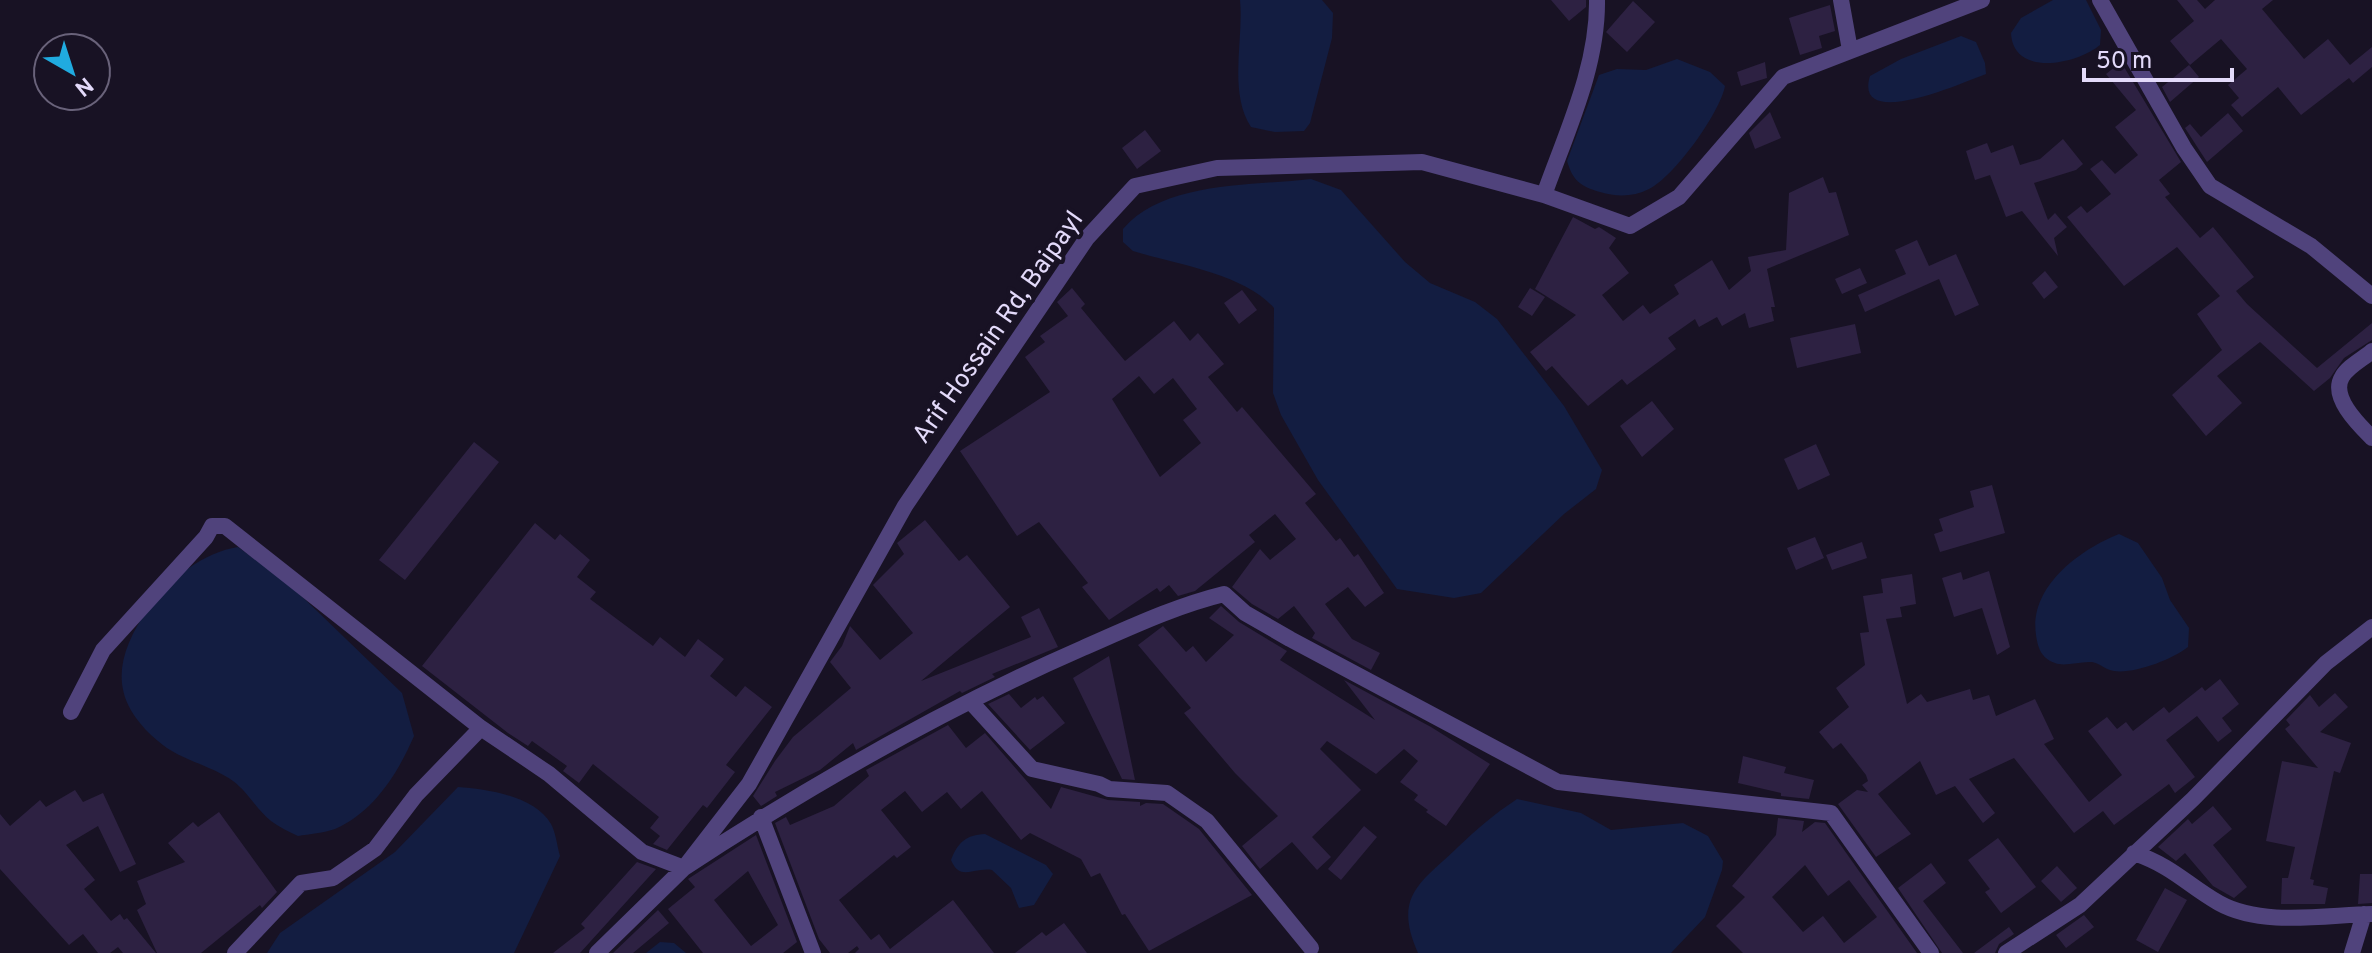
<svg xmlns="http://www.w3.org/2000/svg" width="2372" height="953" viewBox="0 0 2372 953" font-family="Overpass,sans-serif">
  <style>
    .water { fill: #131d41 }
    .building { fill: #2d2142; fill-rule: evenodd }
    .lines { fill: none; stroke-linecap: round; stroke-linejoin: round }
    .street { stroke: #50437c; stroke-width: 16 }
    .labels { text-anchor: middle; dominant-baseline: central; stroke-width: 8; stroke-linejoin: round; paint-order: stroke }
    .street-label { font-size: 26px; fill: #e3dafa; stroke: #181224 }
  </style>
  <rect width="100%" height="100%" fill="#181224"/>
  <path class="water" d="M1240 0H1322L1333 13 1332 38 1310 123 1304 131 1275 132 1251 127C1228 92 1244 39 1240 0Z
    M2053 0H2086L2101 30 2100 45C2076 65 2013 77 2011 33L2021 18Z
    M1961 36 1976 42 1985 63 1986 74C1964 82 1853 132 1870 76L1901 59Z
    M1677 59 1710 72 1725 86C1720 113 1674 177 1649 189 1633 197 1617 197 1600 192 1580 186 1573 181 1567 161L1599 75 1617 69 1646 70Z
    M1311 179 1341 190 1405 262 1430 283 1475 302 1497 319 1564 406 1602 470 1596 489 1564 514 1481 593 1454 598 1397 589 1318 480 1281 415 1273 393 1274 308C1245 274 1175 264 1133 251L1123 242V229C1164 181 1252 186 1311 179Z
    M2119 534 2138 543 2162 578 2170 600 2189 628 2188 647C2171 660 2134 674 2114 671 2105 670 2100 663 2092 662 2080 661 2065 667 2055 663 2041 658 2038 648 2036 635 2029 587 2079 550 2119 534Z
    M238 547 288 583 402 693 414 736C398 773 374 812 335 829 324 833 309 834 298 836 289 832 279 827 271 821 257 810 248 792 233 781 211 765 179 760 158 741 107 698 115 657 149 607 168 579 205 552 238 547Z
    M458 787C487 789 535 796 551 824 556 833 557 846 560 856L514 953H267L280 933 395 852Z
    M1517 799 1581 813 1611 830 1683 823 1708 836 1723 861 1722 870 1705 917 1671 953H1418C1392 895 1422 882 1458 847 1478 828 1493 815 1517 799Z
    M985 834 1046 865 1053 874 1034 905 1019 908 1011 888 992 870C974 867 960 882 951 860 958 842 966 835 985 834Z
    M660 942 674 943 686 953H646Z"/>
  <path class="building" d="M1551 0H1586V7L1569 21Z
    M2177 0H2197L2205 9 2215 0H2273L2262 9 2304 59 2328 39 2350 65 2372 47V67L2353 83 2349 78 2301 115 2278 87 2242 117 2231 105 2239 98 2228 85 2247 69 2221 39 2190 65 2170 41 2194 21Z
    M1633 1 1655 22 1627 52 1606 32Z
    M1830 5 1835 31 1819 36 1822 48 1800 55 1789 18Z
    M1765 62 1767 78 1741 86 1737 72Z
    M2121 62 2181 162 2159 180 2170 194 2165 197 2200 238 2213 227 2254 277 2236 291 2247 304 2317 368 2372 323V340L2344 358 2330 378 2314 391 2260 342 2217 376 2242 403 2206 436 2172 395 2222 350 2197 314 2220 296 2177 247 2124 286 2067 217 2081 206 2087 213 2111 194 2090 169 2102 160 2115 174 2138 155 2115 127 2136 110 2106 74Z
    M2189 65 2199 77 2170 102 2162 87Z
    M1770 112 1781 138 1755 149 1749 133Z
    M2228 113 2243 131 2207 162 2185 128 2190 124 2201 137Z
    M1145 130 1161 151 1137 169 1122 148Z
    M2063 139 2083 164 2076 170 2034 183 2048 220 2055 213 2067 227 2054 238 2058 256 2022 211 2006 217 1990 175 1975 180 1966 151 1987 143 1991 153 2013 145 2020 165 2040 159Z
    M1823 177 1829 193 1836 192 1849 235 1767 269 1775 307H1771L1774 321 1749 328 1745 313 1722 326 1717 317 1699 327 1695 319 1668 338 1676 349 1627 385 1622 379 1588 406 1552 366 1546 371 1530 352 1576 315 1535 289 1573 217 1595 229 1599 227 1616 238 1609 248 1629 273 1602 295 1623 321 1643 305 1650 314 1679 294 1674 285 1712 260 1729 290 1751 271 1748 257 1786 250 1789 193Z
    M1917 240 1929 266 1956 254 1979 305 1955 316 1939 279 1865 312 1858 295 1906 274 1895 250Z
    M1860 268 1867 283 1842 294 1835 279Z
    M2045 271 2058 287 2044 299 2032 283Z
    M1072 288 1085 304 1081 308 1125 361 1174 321 1190 341 1198 333 1224 364 1208 377 1237 412 1242 407 1316 494 1305 503 1336 541 1340 538 1354 557 1358 554 1384 593 1365 607 1348 587 1325 604 1352 639 1380 653 1371 670 1312 638 1315 633 1294 606 1278 619 1252 604 1232 587 1260 549 1270 560 1296 539 1275 514 1249 535 1255 542 1195 591 1178 596 1169 585 1160 592 1157 588 1109 620 1082 587 1088 583 1039 522 1017 536 960 451 1050 392 1025 357 1045 342 1040 336 1068 316 1057 302ZM1139 376 1154 394 1173 378 1197 409 1183 420 1201 443 1160 477 1112 399Z
    M1530 288 1545 297 1532 316 1518 307Z
    M1242 290 1257 310 1239 324 1224 303Z
    M1855 324 1861 353 1797 368 1790 338Z
    M1652 401 1674 429 1642 457 1620 426Z
    M474 442 499 462 405 580 379 560Z
    M1816 444 1830 475 1798 490 1784 459Z
    M1992 485 2005 533 1940 552 1934 534 1943 531 1939 519 1974 507 1970 491Z
    M925 520 959 561 967 555 1010 607 921 681 1031 637 1021 617 1039 608 1058 647 992 674 995 677 962 693 960 691 856 750 853 743 820 770 775 792 777 796 761 806 753 796 775 761 793 737 851 688 830 662 842 646 850 626 880 660 913 633 873 585 904 554 897 543Z
    M535 523 555 540 560 534 590 560 577 577 596 592 590 599 653 646 660 637 685 657 698 639 724 659 710 676 736 697 745 686 772 707 726 765 735 772 707 808 703 805 667 850 653 844 660 836 650 828 659 817 593 764 579 783 563 771 567 766 532 741 528 746 508 733 422 666Z
    M1815 537 1824 558 1796 570 1787 548Z
    M1862 542 1867 558 1832 570 1826 555Z
    M1989 571 2010 647 1997 655 1982 608 1954 617 1942 578 1961 572 1963 580Z
    M1912 574 1916 604 1900 607 1902 617 1886 619 1907 704 1921 694 1927 702 1970 689 1973 700 1989 695 1996 716 2035 699 2054 739 2044 744 2089 802 2122 775 2088 731 2107 717 2117 729 2126 722 2133 731 2164 707 2169 713 2202 687 2205 691 2220 679 2239 704 2222 718 2232 731 2218 742 2197 716 2166 740 2195 777 2175 793 2169 784 2114 825 2103 811 2074 833 2014 758 1969 779 1995 813 1983 823 1955 786 1936 795 1920 761 1878 794 1911 834 1876 857 1838 804 1857 790 1868 792 1862 785 1868 781 1866 775 1841 743 1833 749 1819 732 1849 707 1836 688 1865 665 1860 633 1869 632 1863 596 1883 593 1881 579Z
    M1221 606 1239 622 1287 651 1280 660 1375 720 1344 680 1431 727 1490 764 1446 826 1426 812 1428 810 1414 800 1418 795 1400 782 1418 761 1404 749 1376 774 1327 741 1320 749 1361 790 1312 837 1331 857 1317 870 1292 842 1260 869 1242 846 1278 816 1235 773 1184 713 1191 708 1138 645 1163 626 1186 652 1193 646 1206 662 1234 635 1209 618Z
    M1109 656 1135 780 1122 779 1073 678Z
    M2335 693 2348 707 2320 732 2351 743 2340 773 2334 771 2310 879 2314 880 2313 885 2328 888 2325 904H2281L2282 878H2288L2295 847 2266 841 2282 761 2318 768 2285 729 2290 725 2286 720 2310 695 2319 707Z
    M1009 694 1021 708 1035 697 1037 700 1043 696 1065 723 1030 750 988 704Z
    M948 725 966 748 985 733 1051 809 1061 787 1108 800 1140 802V806L1146 803 1163 804 1199 829 1252 895 1149 951 1125 914 1122 915 1100 873 1091 877 1081 859 1030 833 1021 840 982 791 961 809 947 792 922 812 905 791 881 810 911 847 897 858 894 855 839 900 871 940 879 934 890 949 953 900 994 953H855L859 949 857 946 848 953H830L819 939 775 823 786 817 790 825 834 806 869 776 866 770Z
    M1743 756 1786 767 1784 773 1814 780 1809 799 1781 796V793L1738 783Z
    M75 790 83 802 103 793 136 864 120 872 98 826 66 845 95 880 84 889 111 921 120 914 124 920 127 918 156 953H123L118 947 110 953H98L83 934 69 945 0 869V814L10 826 40 800 46 807Z
    M2213 806 2232 829 2213 845 2247 887 2234 898 2213 886 2185 853 2176 861 2158 847 2188 819 2192 824Z
    M219 812 277 892 262 908 260 905 201 953H157L137 910 146 904 137 881 185 862 168 843 193 822 198 827Z
    M1778 818 1804 821 1802 832 1815 822 1825 823 1917 953H1743L1716 926 1745 897 1732 886 1776 835ZM1805 865 1828 896 1849 880 1877 917 1844 943 1823 916 1803 932 1772 897Z
    M1364 826 1377 837 1341 880 1328 869Z
    M756 835 797 942 783 953H703L668 909 695 887 688 879 691 877ZM748 871 778 925 751 946 714 900Z
    M1998 838 2036 887 2001 913 1985 892 1990 889 1968 860Z
    M637 862 656 869 580 953H553L585 928 581 924Z
    M1931 863 1946 883 1923 901 1963 953H1942L1898 888Z
    M2057 866 2077 888 2061 902 2041 881Z
    M2360 874H2372V903L2358 904Z
    M2165 888 2187 900 2158 952 2136 940Z
    M658 910 669 923 633 953H613Z
    M2084 915 2094 927 2066 948 2056 935Z
    M1064 923 1087 953H1015L1042 932 1046 936Z
    M2009 927 2014 934 1999 944 1995 953H1974Z"/>
  <g class="lines">
    <path class="street" d="M1841 0 1850 50
      M2100 0 2184 148 2210 186 2311 246 2372 296
      M1544 195C1566 133 1598 67 1597 0
      M2372 351C2364 358 2347 367 2342 377 2330 397 2359 425 2372 438
      M971 702 1032 769 1099 784 1109 789 1167 793 1207 821 1311 948
      M71 712 103 650 206 537 212 526H225L481 728 549 774 642 852 684 868C811 785 943 709 1083 648 1129 628 1175 606 1224 594L1245 613 1290 639 1558 782 1831 813 1931 953
      M761 817 813 953
      M2134 853C2174 867 2186 884 2219 903 2262 927 2325 915 2372 914
      M235 953 301 883 333 878 375 849 416 795 481 728
      M597 953 684 868 749 784 905 506 1087 238 1135 186 1217 168 1422 162 1544 195 1630 226 1679 197 1783 77 1982 0
      M2006 953 2080 905 2193 799 2326 663 2372 627
      M2352 953 2364 914"/>
  </g>
  <g class="labels">
    <g class="street-label">
      <text transform="translate(999 328) rotate(-55)">Arif Hossain Rd, Baipayl</text>
    </g>
  </g>
  <g transform="translate(72 72) rotate(141)"><circle r="38" fill="#181224" stroke="#69627a" stroke-width="2"/>
  <path d="M0-6L14 30L0 20L-14 30Z" fill="#20abe0"/>
  <text y="-12" font-size="22" font-weight="bold" text-anchor="middle" fill="#e3dafa">N</text>
  </g>
  <path d="M2084 68v12h148v-12" fill="none" stroke="#e3dafa" stroke-width="4"/>
  <text x="2096" y="68" font-size="24" fill="#e3dafa" stroke="#181224" stroke-width="6" paint-order="stroke">50 m</text>
</svg>
